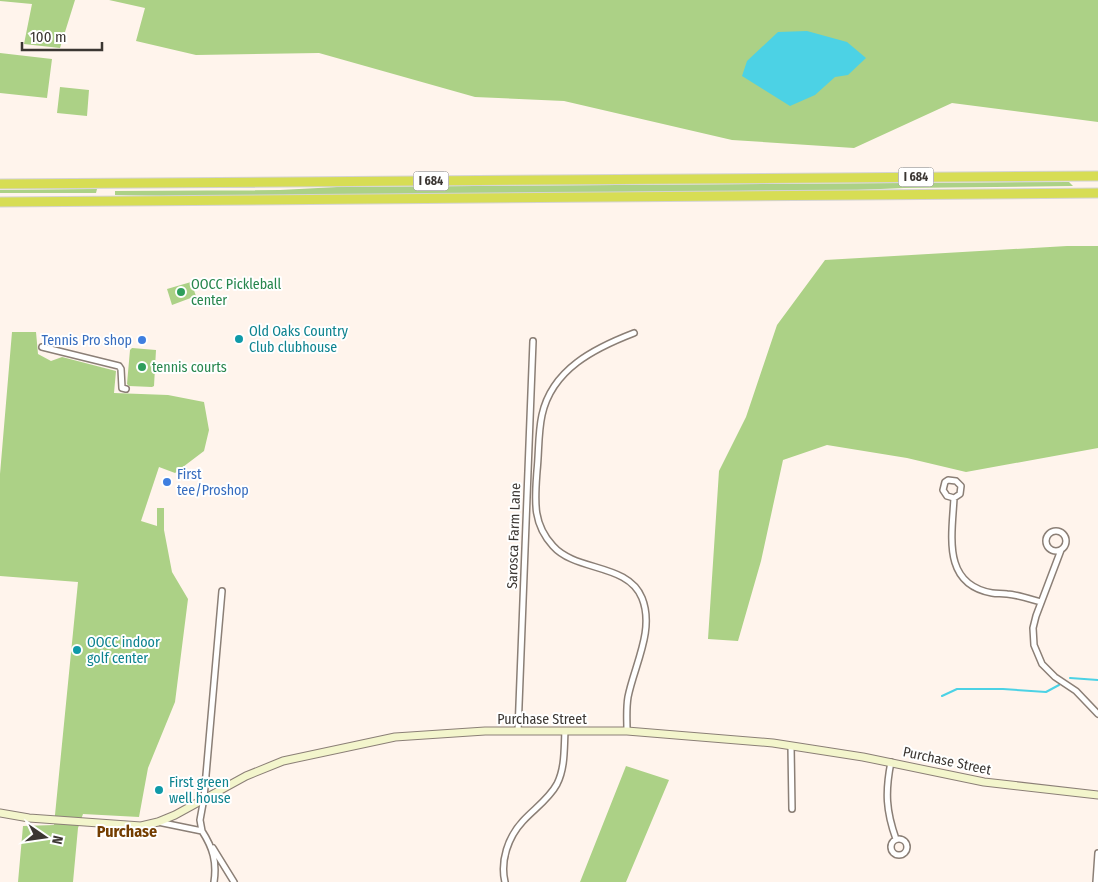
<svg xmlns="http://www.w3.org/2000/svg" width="1098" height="882" viewBox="0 0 1098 882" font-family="'Fira Sans Condensed',sans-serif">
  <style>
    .green { fill: #acd186 }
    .water { fill: #4cd2e5 }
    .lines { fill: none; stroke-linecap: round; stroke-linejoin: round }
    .stream { stroke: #4cd2e5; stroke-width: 2 }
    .street-casing { stroke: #8b7f76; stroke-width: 8 }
    .secondary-casing { stroke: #8b7f76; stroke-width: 9 }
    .highway-casing { stroke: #d4d3d2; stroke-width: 11 }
    .street { stroke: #fff; stroke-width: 5 }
    .secondary { stroke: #f3f5cc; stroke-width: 7 }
    .highway { stroke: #d7dd54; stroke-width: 9 }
    .leisure-dot { fill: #2e9e5b; stroke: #fff; stroke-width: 2 }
    .culture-dot { fill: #0f9aa8; stroke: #fff; stroke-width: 2 }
    .shop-dot { fill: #3f7fe0; stroke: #fff; stroke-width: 2 }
    .labels { text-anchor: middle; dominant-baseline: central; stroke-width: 4; stroke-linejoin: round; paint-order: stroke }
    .shield { fill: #fff; stroke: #767270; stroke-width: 1 }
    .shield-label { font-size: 12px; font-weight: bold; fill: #3b3632 }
    .leisure-label { font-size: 14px; fill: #27864d; stroke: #fff; text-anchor: start }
    .culture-label { font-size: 14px; fill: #0d838f; stroke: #fff; text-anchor: start }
    .shop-label { font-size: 14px; fill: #366cbe; stroke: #fff; text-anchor: end }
    .street-label { font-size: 14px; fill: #3b3632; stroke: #fff }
    .quarter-label { font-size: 16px; font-weight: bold; fill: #733d00; stroke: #fff }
  </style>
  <rect width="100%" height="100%" fill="#fff4ec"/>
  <path class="green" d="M0 0H75L60 48 24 44 32 4 0 1Z
    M109 0H1098V122L952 103 854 148 732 140 564 101 475 97 319 53 196 55 136 41 145 8Z
    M0 53 52 59 47 98 0 93Z
    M60 87 89 90 87 116 57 113Z
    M1069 182 1073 186 904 188 857 190 161 196 115 195V191L280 190 337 187Z
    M97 189 96 193H0V190Z
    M1067 246H1098V448L966 472 907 458 827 445 783 460 761 561 738 641 708 639 719 471 746 417 777 325 825 260Z
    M191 282 196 296 172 305 167 289Z
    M12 332H36L38 354 51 361 62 357 116 371 114 393 168 395 204 402 209 430 204 451 175 473 159 467 141 521 157 526V508H164V530L172 572 188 599 175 702 148 768 139 817 83 814 78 828 73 882H18L23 826 54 825 78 582 0 576V474Z
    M132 348 156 350 154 386 152 387 129 386 127 384 130 350Z
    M626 766 669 780 626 882H580Z"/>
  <path class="water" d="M807 31 847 42 866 58 848 75 835 77 815 95 790 106 742 76 747 61 778 32Z"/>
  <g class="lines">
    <path class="stream" d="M1070 678 1098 680
      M942 696 957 689H1003L1046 692 1059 685"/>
    <defs>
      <path id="street" d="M42 347 119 366 121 369 122 388 126 389
        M954 498 947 496 943 490 945 482 948 480 956 481 961 486 960 494 954 498C952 536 942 584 992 593 997 594 1002 593 1007 594 1019 595 1030 599 1041 602
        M1046 541a10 10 0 1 1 20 0a10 10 0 1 1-20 0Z
        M1061 550 1036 616 1033 628 1034 645 1042 664 1055 677 1076 691 1098 714
        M518 731 533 341
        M627 731C627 720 626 709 628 697 634 666 655 630 642 598 628 563 576 572 553 546 532 523 535 500 537 471 539 453 538 433 542 415 552 369 595 348 634 333
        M791 746 792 809
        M891 762C885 792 886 811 896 839
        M158 822 202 831C213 848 217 862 214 882
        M202 831 200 820 204 798 222 591
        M891 847a8 8 0 1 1 16 0a8 8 0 1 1-16 0Z
        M213 848 234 882
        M505 882C500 861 508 837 523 821 534 809 549 799 557 784 565 768 564 750 565 731
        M1096 882 1098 853"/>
      <path id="secondary" d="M0 813 29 818 141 826 158 822 175 815 246 776 283 761 395 737 485 731H627L773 743 863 757 984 782 1098 795"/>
      <path id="highway" d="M0 184 1098 176
        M0 202 1098 193"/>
    </defs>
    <use href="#street" class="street-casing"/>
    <use href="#secondary" class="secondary-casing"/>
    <use href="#highway" class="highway-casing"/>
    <use href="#street" class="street"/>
    <use href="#secondary" class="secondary"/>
    <use href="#highway" class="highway"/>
  </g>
  <g class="leisure-dot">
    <circle cx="181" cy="292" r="5"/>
    <circle cx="142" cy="367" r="5"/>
  </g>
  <g class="culture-dot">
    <circle cx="239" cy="339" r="5"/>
    <circle cx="77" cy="650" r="5"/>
    <circle cx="159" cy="790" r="5"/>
  </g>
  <g class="shop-dot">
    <circle cx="142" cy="340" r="5"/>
    <circle cx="167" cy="482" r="5"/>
  </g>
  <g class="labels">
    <g class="shield">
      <rect x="898.5" y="167.5" width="35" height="19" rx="4"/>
      <rect x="413.5" y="171.5" width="35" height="19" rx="4"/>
    </g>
    <g class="shield-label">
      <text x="916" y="177">I 684</text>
      <text x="431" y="181">I 684</text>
    </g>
    <g class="leisure-label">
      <text x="191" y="284">OOCC Pickleball<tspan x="191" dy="16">center</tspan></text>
      <text x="152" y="367">tennis courts</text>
    </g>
    <g class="culture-label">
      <text x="249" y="331">Old Oaks Country<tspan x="249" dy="16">Club clubhouse</tspan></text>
      <text x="87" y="642">OOCC indoor<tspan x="87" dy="16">golf center</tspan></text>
      <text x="169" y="782">First green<tspan x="169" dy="16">well house</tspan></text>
    </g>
    <g class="shop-label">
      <text x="132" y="340">Tennis Pro shop</text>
      <text x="177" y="474" text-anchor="start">First<tspan x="177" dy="16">tee/Proshop</tspan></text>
    </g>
    <g class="street-label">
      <text transform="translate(514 536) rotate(-88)">Sarosca Farm Lane</text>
      <text x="542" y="719">Purchase Street</text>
      <text transform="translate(947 761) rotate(12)">Purchase Street</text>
    </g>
    <g class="quarter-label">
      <text x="127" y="831">Purchase</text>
    </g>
  </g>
  <g transform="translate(45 837) rotate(103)" stroke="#ffffff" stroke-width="4" paint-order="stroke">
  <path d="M0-4L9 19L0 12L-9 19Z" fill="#3b3632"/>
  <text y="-8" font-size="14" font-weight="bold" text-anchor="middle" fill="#3b3632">N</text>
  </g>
  <path d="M22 42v8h80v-8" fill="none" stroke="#3b3632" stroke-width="2.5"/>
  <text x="30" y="42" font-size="15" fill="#3b3632" stroke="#ffffff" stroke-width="4" paint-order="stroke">100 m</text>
</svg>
